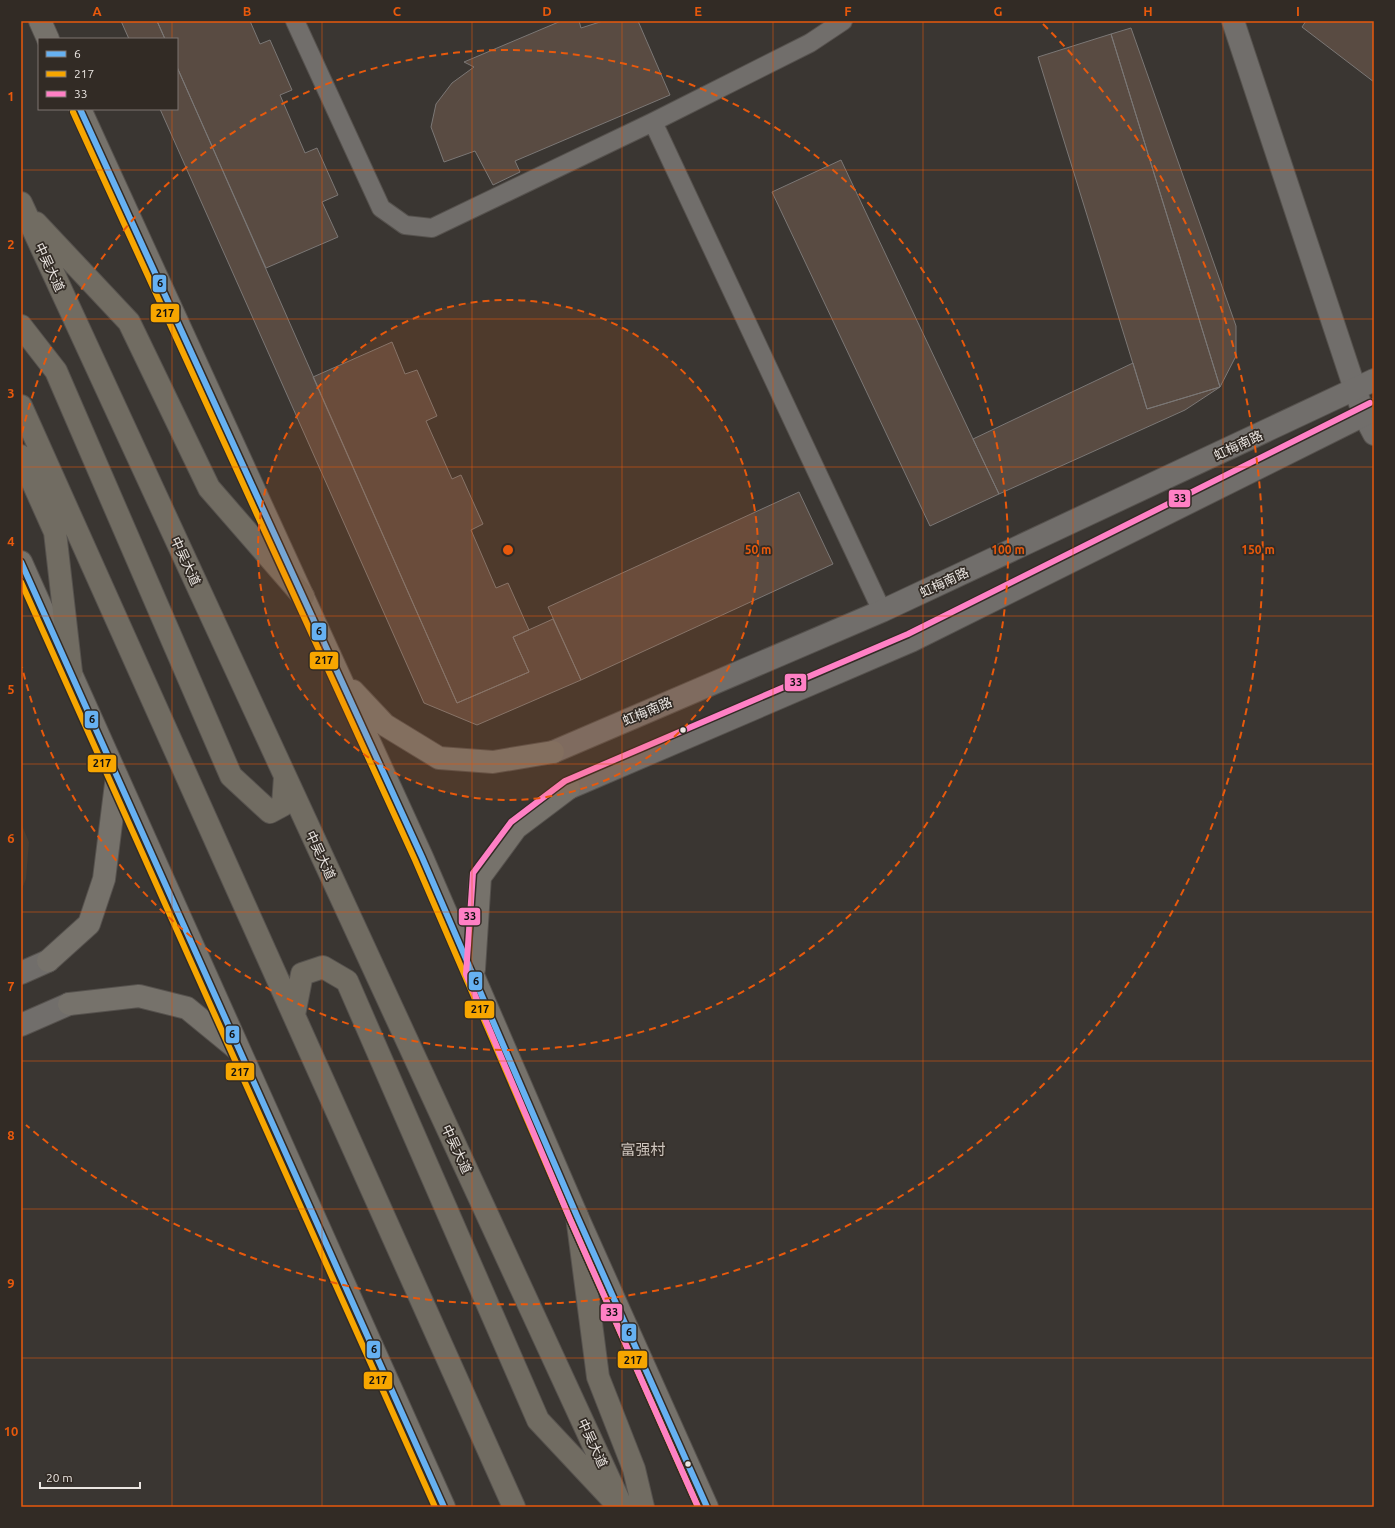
<svg xmlns="http://www.w3.org/2000/svg" width="1395" height="1528" viewBox="0 0 1395 1528" font-family="Ubuntu,'Noto Sans SC',sans-serif">
  <style>
    .built { fill: #483d32 }
    .building { fill: #594b42; stroke: #7b7775 }
    .lines { fill: none; stroke-linecap: round; stroke-linejoin: round }
    .service-casing { stroke: #56524e; stroke-width: 20 }
    .minor-casing { stroke: #56524e; stroke-width: 24 }
    .tertiary-casing { stroke: #56524e; stroke-width: 24 }
    .secondary-casing { stroke: #56524e; stroke-width: 24 }
    .primary-casing { stroke: #56524e; stroke-width: 24 }
    .service { stroke: #716e6b; stroke-width: 18 }
    .minor { stroke: #716e6b; stroke-width: 22 }
    .tertiary { stroke: #716e6b; stroke-width: 22 }
    .secondary { stroke: #76726b; stroke-width: 22 }
    .primary { stroke: #716c62; stroke-width: 22 }
    .bus-1-casing { stroke: #322b25; stroke-width: 9 }
    .bus-2-casing { stroke: #322b25; stroke-width: 9 }
    .bus-3-casing { stroke: #322b25; stroke-width: 9 }
    .bus-1 { stroke: #66b1f2; stroke-width: 6 }
    .bus-2 { stroke: #f7a600; stroke-width: 6 }
    .bus-3 { stroke: #ff80c5; stroke-width: 6 }
    .grid { fill: none; stroke: #e8590c; stroke-width: 1; stroke-opacity: 0.55 }
    .ring { fill: none; stroke: #e8590c; stroke-width: 2; stroke-dasharray: 7 5 }
    .bus-dot { fill: #eae5e1; stroke: #322b25; stroke-width: 1.5 }
    .labels { text-anchor: middle; dominant-baseline: central; stroke-width: 3.5; stroke-linejoin: round; paint-order: stroke }
    .street-label { font-size: 13px; fill: #eae5e1; stroke: #322b25 }
    .quarter-label { font-size: 15px; fill: #cec5bd; stroke: #322b25 }
    .centre { fill: #e8590c; stroke: #322b25; stroke-width: 2 }
    .ring-label { font-size: 12px; text-anchor: middle; font-weight: bold; fill: #e8590c; stroke: #322b25; stroke-width: 3.5; stroke-linejoin: round; paint-order: stroke }
    .line-badge { stroke: #322b25; stroke-width: 1.5 }
    .pale-badge-label { font-size: 11px; text-anchor: middle; font-weight: bold; fill: #111 }
    .neatline { fill: none; stroke: #e8590c; stroke-width: 1.5 }
    .grid-label { font-size: 13px; text-anchor: middle; font-weight: bold; fill: #e8590c }
  </style>
  <rect width="100%" height="100%" fill="#3a3632"/>
  <path class="built" d="M21 823 29 842 26 879 21 891Z"/>
  <path class="building" d="M121 21H157L165 39H129Z
    M157 21H250L260 44 270 40 292 90 280 95 305 153 317 148 338 195 322 202 338 237 266 268 177 67V39H165Z
    M561 21H579L581 28 603 21H638L670 95 515 161 520 172 493 185 475 151 444 162 431 127 436 104 452 83 474 67 464 62Z
    M1306 21H1374V82L1302 27Z
    M1131 28 1236 326V356L1220 387 1111 34Z
    M1111 34 1220 387 1147 409 1038 57Z
    M177 67 457 703 529 672 513 637 553 619 581 680 477 725 424 703 160 109H177Z
    M841 160 999 494 930 526 772 192Z
    M392 342 405 374 417 370 437 416 426 421 452 479 461 475 483 524 471 530 496 588 508 583 529 630 513 637 529 672 457 703 313 377Z
    M1133 363 1147 409 1220 387 1185 410 999 494 973 439Z
    M799 492 833 564 581 680 548 607Z"/>
  <g class="lines">
    <defs>
      <path id="service" d="M295 21 381 208 405 225 432 228 653 122 810 43 843 21
        M653 122 882 611"/>
      <path id="minor" d="M1233 21 1355 389 1364 415 1374 434"/>
      <path id="tertiary" d="M553 752 882 611 1374 380
        M569 788 911 641 1374 410
        M21 973 48 961
        M21 1025 69 1004"/>
      <path id="secondary" d="M40 21 48 39
        M80 109 422 857 577 1216 707 1507
        M21 562 444 1507
        M353 691 385 725 439 758 493 762 553 752
        M48 961 89 924 104 879 117 776
        M474 969 480 877 516 828 569 788
        M69 1004 139 996 187 1008 237 1049"/>
      <path id="primary" d="M21 203 622 1507
        M36 223 129 322 209 488 303 596
        M21 326 56 371 231 776 270 812 283 805 285 777
        M21 406 514 1507
        M21 456 55 532 71 672
        M294 1015 302 974 323 967 347 981 538 1420 612 1499
        M577 1216 598 1377 634 1469 643 1507"/>
    </defs>
    <use href="#service" class="service-casing"/>
    <use href="#minor" class="minor-casing"/>
    <use href="#tertiary" class="tertiary-casing"/>
    <use href="#secondary" class="secondary-casing"/>
    <use href="#primary" class="primary-casing"/>
    <use href="#service" class="service"/>
    <use href="#minor" class="minor"/>
    <use href="#tertiary" class="tertiary"/>
    <use href="#secondary" class="secondary"/>
    <use href="#primary" class="primary"/>
    <defs>
      <path id="bus-1" d="M80 109 422 857 577 1216 707 1507
        M21 562 444 1507"/>
      <path id="bus-2" d="M73 112 415 860 570 1219 698 1507
        M21 582 435 1507"/>
      <path id="bus-3" d="M698 1507 570 1219 466 974 473 873 511 822 565 781 908 634 1370 403"/>
    </defs>
    <use href="#bus-1" class="bus-1-casing"/>
    <use href="#bus-2" class="bus-2-casing"/>
    <use href="#bus-3" class="bus-3-casing"/>
    <use href="#bus-1" class="bus-1"/>
    <use href="#bus-2" class="bus-2"/>
    <use href="#bus-3" class="bus-3"/>
  </g>
  <path class="grid" d="M172 21V39M322 21V1507M472 21V1507M622 21V1507M773 21V1507M923 21V1507M1073 21V1507M1223 21V1507M172 109V1507M21 170H1374M21 319H1374M21 467H1374M21 616H1374M21 764H1374M21 912H1374M21 1061H1374M21 1209H1374M21 1358H1374"/>
  <circle cx="508" cy="550" r="250" fill="#e8590c" fill-opacity=".12"/>
  <g class="ring">
    <circle cx="508" cy="550" r="250"/>
    <path d="M22 433A500 500 0 1 1 22 667"/>
    <path d="M1043 24A750 750 0 0 1 26 1125"/>
  </g>
  <g class="bus-dot">
    <circle cx="683" cy="730" r="3.5"/>
    <circle cx="688" cy="1464" r="3.5"/>
  </g>
  <g class="labels">
    <g class="street-label">
      <text transform="translate(50 267) rotate(65)">中吴大道</text>
      <text transform="translate(1238 445) rotate(-25)">虹梅南路</text>
      <text transform="translate(186 561) rotate(65)">中吴大道</text>
      <text transform="translate(944 582) rotate(-25)">虹梅南路</text>
      <text transform="translate(647 711) rotate(-23)">虹梅南路</text>
      <text transform="translate(321 855) rotate(65)">中吴大道</text>
      <text transform="translate(457 1149) rotate(65)">中吴大道</text>
      <text transform="translate(593 1443) rotate(65)">中吴大道</text>
    </g>
    <g class="quarter-label">
      <text x="643" y="1149">富强村</text>
    </g>
  </g>
  <circle cx="508" cy="550" r="6" class="centre"/>
  <g class="ring-label">
    <text x="758" y="554">50 m</text>
    <text x="1008" y="554">100 m</text>
    <text x="1258" y="554">150 m</text>
  </g>
  <g class="line-badge">
    <rect x="152" y="274" width="15" height="19" rx="4" fill="#66b1f2"/>
    <rect x="150" y="303" width="30" height="20" rx="4" fill="#f7a600"/>
    <rect x="1168" y="489" width="23" height="19" rx="4" fill="#ff80c5"/>
    <rect x="311" y="622" width="16" height="19" rx="4" fill="#66b1f2"/>
    <rect x="309" y="651" width="30" height="19" rx="4" fill="#f7a600"/>
    <rect x="784" y="673" width="23" height="19" rx="4" fill="#ff80c5"/>
    <rect x="84" y="710" width="15" height="19" rx="4" fill="#66b1f2"/>
    <rect x="87" y="754" width="30" height="19" rx="4" fill="#f7a600"/>
    <rect x="458" y="907" width="23" height="19" rx="4" fill="#ff80c5"/>
    <rect x="468" y="971" width="15" height="20" rx="4" fill="#66b1f2"/>
    <rect x="464" y="1000" width="31" height="19" rx="4" fill="#f7a600"/>
    <rect x="225" y="1025" width="15" height="19" rx="4" fill="#66b1f2"/>
    <rect x="225" y="1062" width="30" height="19" rx="4" fill="#f7a600"/>
    <rect x="600" y="1303" width="23" height="19" rx="4" fill="#ff80c5"/>
    <rect x="621" y="1323" width="16" height="19" rx="4" fill="#66b1f2"/>
    <rect x="366" y="1340" width="15" height="19" rx="4" fill="#66b1f2"/>
    <rect x="617" y="1350" width="31" height="19" rx="4" fill="#f7a600"/>
    <rect x="363" y="1371" width="30" height="19" rx="4" fill="#f7a600"/>
  </g>
  <g class="pale-badge-label">
    <text x="160" y="287">6</text>
    <text x="165" y="317">217</text>
    <text x="1180" y="502">33</text>
    <text x="319" y="635">6</text>
    <text x="324" y="664">217</text>
    <text x="796" y="686">33</text>
    <text x="92" y="723">6</text>
    <text x="102" y="767">217</text>
    <text x="470" y="920">33</text>
    <text x="476" y="985">6</text>
    <text x="480" y="1013">217</text>
    <text x="232" y="1038">6</text>
    <text x="240" y="1076">217</text>
    <text x="612" y="1316">33</text>
    <text x="629" y="1336">6</text>
    <text x="374" y="1353">6</text>
    <text x="633" y="1364">217</text>
    <text x="378" y="1384">217</text>
  </g>
  <rect width="1395" height="1528" fill="none" stroke="#322b25" stroke-width="44"/>
  <rect x="38" y="38" width="140" height="72" fill="#322b25" stroke="#7c7570"/>
  <rect x="46" y="51" width="20" height="6" fill="#66b1f2" stroke="#7c7570"/>
  <text x="74" y="58" font-size="12" fill="#eae5e1">6</text>
  <rect x="46" y="71" width="20" height="6" fill="#f7a600" stroke="#7c7570"/>
  <text x="74" y="78" font-size="12" fill="#eae5e1">217</text>
  <rect x="46" y="91" width="20" height="6" fill="#ff80c5" stroke="#7c7570"/>
  <text x="74" y="98" font-size="12" fill="#eae5e1">33</text>
  <path d="M40 1482v6h100v-6" fill="none" stroke="#eae5e1" stroke-width="2"/>
  <text x="46" y="1482" font-size="12" fill="#eae5e1" stroke="#322b25" stroke-width="3" paint-order="stroke">20 m</text>
  <rect x="22" y="22" width="1351" height="1484" class="neatline"/>
  <g class="grid-label">
    <text x="97" y="16">A</text>
    <text x="247" y="16">B</text>
    <text x="397" y="16">C</text>
    <text x="547" y="16">D</text>
    <text x="698" y="16">E</text>
    <text x="848" y="16">F</text>
    <text x="998" y="16">G</text>
    <text x="1148" y="16">H</text>
    <text x="1298" y="16">I</text>
    <text x="11" y="101">1</text>
    <text x="11" y="249">2</text>
    <text x="11" y="398">3</text>
    <text x="11" y="546">4</text>
    <text x="11" y="694">5</text>
    <text x="11" y="843">6</text>
    <text x="11" y="991">7</text>
    <text x="11" y="1140">8</text>
    <text x="11" y="1288">9</text>
    <text x="11" y="1436">10</text>
  </g>
</svg>
